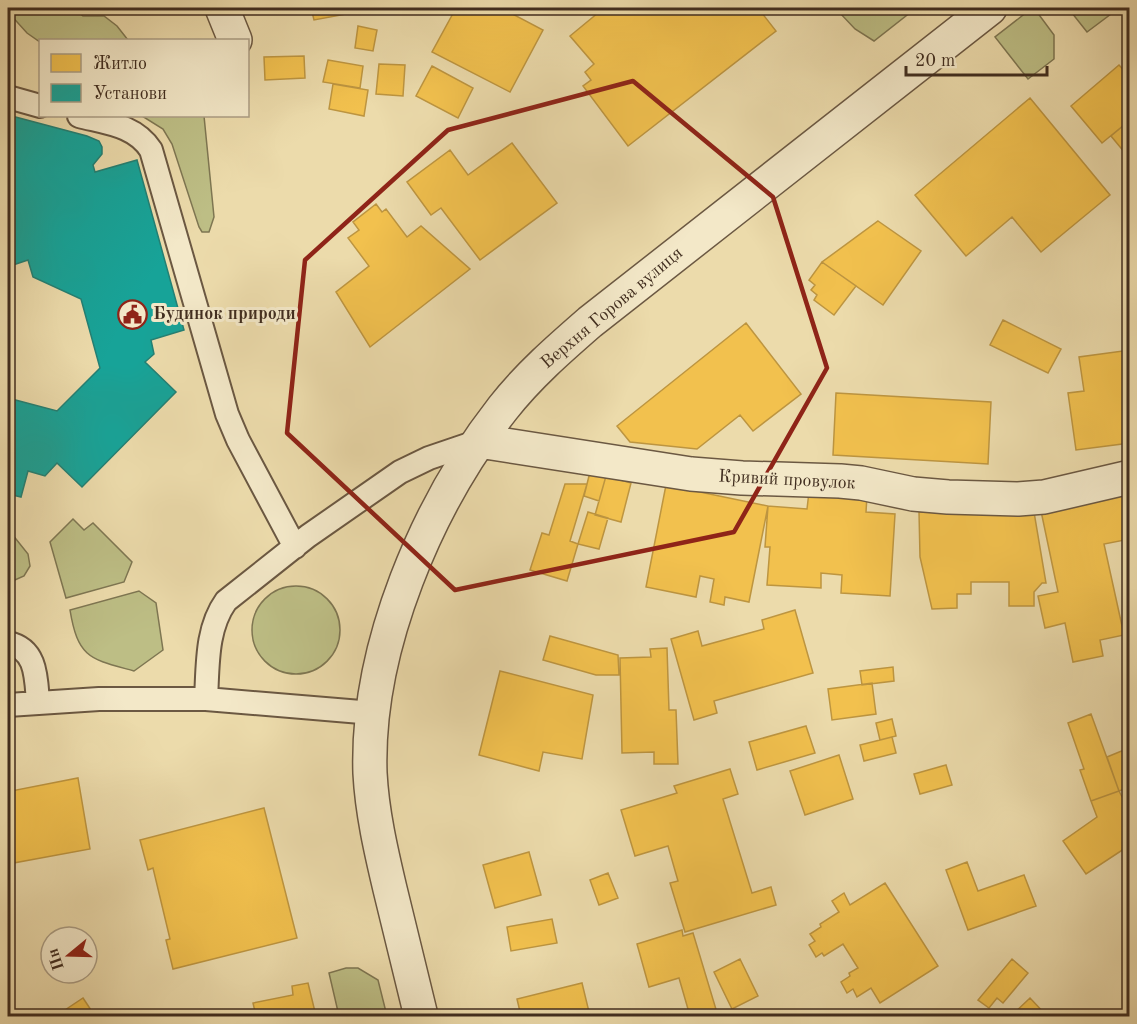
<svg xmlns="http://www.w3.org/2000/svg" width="1137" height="1024" viewBox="0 0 1137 1024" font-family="'Old Standard TT',serif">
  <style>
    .green { fill: #bdbe85; stroke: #7e7652; stroke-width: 1.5 }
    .homes { fill: #f2c14e; stroke: #bd9540; stroke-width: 1.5 }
    .public { fill: #17a398; stroke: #238074; stroke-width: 1.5 }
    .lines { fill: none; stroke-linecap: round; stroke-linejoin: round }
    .lane-casing { stroke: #6b5842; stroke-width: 26 }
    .street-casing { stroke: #6b5842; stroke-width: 36 }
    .lane { stroke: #f3e8c8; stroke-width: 22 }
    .street { stroke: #f3e8c8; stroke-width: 33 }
    .marked { fill: none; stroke: #8f2418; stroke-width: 4.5; stroke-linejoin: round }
    .labels { text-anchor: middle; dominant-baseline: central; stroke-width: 6; stroke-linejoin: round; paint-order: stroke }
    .street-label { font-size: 18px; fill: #402d1f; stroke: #f3e8c8 }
    .poi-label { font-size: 18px; font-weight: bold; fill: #402d1f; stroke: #f3e8c8; text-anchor: start }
  </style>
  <rect width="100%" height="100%" fill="#ecdbab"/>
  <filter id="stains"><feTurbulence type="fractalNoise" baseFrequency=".00333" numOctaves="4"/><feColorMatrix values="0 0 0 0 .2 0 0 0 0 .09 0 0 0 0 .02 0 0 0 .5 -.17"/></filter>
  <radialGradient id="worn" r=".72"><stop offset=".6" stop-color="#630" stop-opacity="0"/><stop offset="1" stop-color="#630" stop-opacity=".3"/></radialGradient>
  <path class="green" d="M8 8H72L83 16H104L117 26 128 40H40V42L27 33 8 12Z
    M843 8H916L874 41 855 29 838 11Z
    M1068 8H1119L1087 32Z
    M1027 12H1037L1054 35V59L1028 79 995 37Z
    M142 116H204L214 217 209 232H202L199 227 172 144 163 129Z
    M73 519 84 530 93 523 132 562 124 582 66 598 50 542Z
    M8 529 28 554 30 566 24 576 8 583Z
    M252 630a44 44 0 1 1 88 0a44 44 0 1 1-88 0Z
    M139 591 156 603 163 650 134 671C91 659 78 659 70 610Z
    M346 968H358L378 980 387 1016H339L329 973Z"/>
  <path class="homes" d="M311 8H363V11L314 20Z
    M456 8H501L543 30 510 92 432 52Z
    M604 8H758L776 31 628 146 583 86 591 80 585 72 594 64 570 36Z
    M358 26 377 30 373 51 355 48Z
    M304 56 305 78 265 80 264 57Z
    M328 60 363 66 360 88 323 82Z
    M379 64 405 65 403 96 376 94Z
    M1119 65 1130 77V120L1102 143 1071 106Z
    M432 66 473 88 458 118 416 96Z
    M333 84 368 90 364 116 329 109Z
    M1030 98 1110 195 1041 252 1012 217 966 256 915 195Z
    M1130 120V159L1111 136Z
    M512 143 557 203 480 260 441 208 431 215 407 182 450 150 468 175Z
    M376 204 382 212 386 209 407 237 421 226 470 269 370 347 336 292 369 266 348 238 359 230 353 222Z
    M878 221 921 251 883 305 822 262Z
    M822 262 856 286 834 315 814 300 817 295 811 290 815 285 809 280Z
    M1003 320 1061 349 1048 373 990 345Z
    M746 323 801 394 753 431 740 415 697 449 630 442 617 426Z
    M1130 350V443L1076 450 1068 393 1084 391 1079 357Z
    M836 393 991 402 988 464 833 455Z
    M590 472 606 476 599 501 584 496Z
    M606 476 631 483 621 522 595 515Z
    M565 484H587L570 541 578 544 567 581 530 570 542 533 549 535Z
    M666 485 768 506 749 602 725 597 724 605 710 602 714 579 700 576 696 597 646 587Z
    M809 492 867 496 866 512 895 514 890 596 841 593 842 575 821 573V588L767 585 770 547H765L768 506 807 509Z
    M1130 492V539L1104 544 1124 635 1100 640 1103 656 1073 662 1065 623 1045 628 1038 596 1058 592 1041 511Z
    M588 512 608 518 599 549 578 544Z
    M919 512H1034L1046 583H1042L1034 592V606H1009V582H971V594H957V608L932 609 920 557Z
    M795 610 813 673 714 701 717 713 694 720 671 639 698 631 702 646 764 629 762 620Z
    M550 636 618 655 619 675H596L543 660Z
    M667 648 669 710H676L678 764H654V752L622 753 620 658 651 657 650 649Z
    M893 667 894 681 862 685 860 671Z
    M500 671 593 695 582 759 543 752 539 771 479 755Z
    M872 683 876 714 832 720 828 689Z
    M1091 714 1119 791 1091 801 1080 770 1084 769 1068 723Z
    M892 719 896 736 880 740 876 723Z
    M806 726 815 753 757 770 749 742Z
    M892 737 896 753 864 761 860 745Z
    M1124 750 1130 764V787L1119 791 1107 757Z
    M839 755 853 799 805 815 790 771Z
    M946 765 952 785 920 794 914 774Z
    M730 769 738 794 723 799 752 893 771 887 776 905 685 932 670 883 678 881 668 846 635 856 621 810 677 793 674 786Z
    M78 778 90 849 8 864V795L11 794V791Z
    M1119 791 1130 812V845L1086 874 1063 841 1097 817 1091 801Z
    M264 808 297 938 173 969 166 940 170 939 153 868 148 870 140 840Z
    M529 852 541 895 495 908 483 865Z
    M967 862 978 891 1024 875 1036 906 968 930 946 870Z
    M608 873 618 898 599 905 590 880Z
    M885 883 938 966 880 1003 871 988 857 997 853 989 847 993 841 982 850 976 849 973 858 968 843 944 824 956 822 953 816 957 809 945 815 941 810 934 821 927 820 924 839 912 832 901 844 893 850 905Z
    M552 919 557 943 511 951 507 927Z
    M682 930 683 936 693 933 718 1016H690L679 978 649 987 637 944Z
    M740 959 758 996 732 1009 714 972Z
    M1012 959 1028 973 1003 1003 997 998 989 1008 978 1000Z
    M308 983 316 1016H256L253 1003 293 995 292 986Z
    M582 983 590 1016H521L517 999Z
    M83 998 95 1016H56Z
    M1030 998 1047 1016H1011Z"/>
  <path class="public" d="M8 115 87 136 99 141 102 147V154L93 165 95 172 137 160 184 330 151 340 154 354 145 362 176 392 82 487 57 463 45 476 28 471 21 497 8 494V398L57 411 100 368 81 299 33 277 28 260 10 266 12 273 8 279Z"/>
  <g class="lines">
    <defs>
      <path id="lane" d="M8 97 40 106
        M79 116C106 123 135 125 151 150L227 414 238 440 295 547
        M8 643C37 649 36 678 38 702
        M206 699C208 665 206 629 226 601L308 536 400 472 429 458 479 441
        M8 705 99 699H206L373 713"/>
      <path id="street" d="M222 8 235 40
        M479 441 691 474 742 478 840 481 861 483 913 494 948 497 1018 499 1044 497 1130 477
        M421 1016C411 974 400 931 390 889 381 851 372 812 370 773 366 648 427 505 503 408 528 376 559 349 590 322L990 8"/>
    </defs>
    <use href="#lane" class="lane-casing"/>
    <use href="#street" class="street-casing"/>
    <use href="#lane" class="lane"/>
    <use href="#street" class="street"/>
  </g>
  <path class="marked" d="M633 81 773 197 827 368 734 532 455 590 287 433 305 260 448 130Z"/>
  <defs>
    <symbol id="civic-ring" viewBox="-11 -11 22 22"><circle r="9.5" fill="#f3e8c8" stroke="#8f2418" stroke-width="1.5"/><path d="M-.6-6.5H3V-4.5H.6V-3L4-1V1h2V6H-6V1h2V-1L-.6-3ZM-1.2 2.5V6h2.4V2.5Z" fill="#8f2418"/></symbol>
  </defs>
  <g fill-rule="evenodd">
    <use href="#civic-ring" x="116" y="298" width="33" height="33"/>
  </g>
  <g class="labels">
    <g class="street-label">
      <text transform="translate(612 308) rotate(-40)">Верхня Горова вулиця</text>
      <text transform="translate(787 480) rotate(3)">Кривий провулок</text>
    </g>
    <g class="poi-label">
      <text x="153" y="314">Будинок природи</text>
    </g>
  </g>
  <rect width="1137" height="1024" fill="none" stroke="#ecdbab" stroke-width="30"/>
  <rect x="9" y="9" width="1119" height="1006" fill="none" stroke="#402d1f" stroke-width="3"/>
  <rect x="15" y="15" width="1107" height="994" fill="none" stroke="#402d1f" stroke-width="1.5"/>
  <rect x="39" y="39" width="210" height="78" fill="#f3e8c8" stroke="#ab9d84" stroke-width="1.5"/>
  <rect x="51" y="54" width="30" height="18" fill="#f2c14e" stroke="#ab9d84" stroke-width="1.5"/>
  <text x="93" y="69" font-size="18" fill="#402d1f">Житло</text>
  <rect x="51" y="84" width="30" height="18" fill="#17a398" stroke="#ab9d84" stroke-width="1.5"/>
  <text x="93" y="99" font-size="18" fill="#402d1f">Установи</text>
  <g transform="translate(69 955) rotate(251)"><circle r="28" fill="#f3e8c8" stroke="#ab9d84" stroke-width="1.5"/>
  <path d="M0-4.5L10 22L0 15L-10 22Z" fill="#8f2418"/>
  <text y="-9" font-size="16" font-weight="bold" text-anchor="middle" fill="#402d1f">Пн</text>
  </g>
  <path d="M906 66v9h141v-9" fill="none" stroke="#402d1f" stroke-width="3"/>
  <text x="915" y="66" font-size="18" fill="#402d1f" stroke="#f3e8c8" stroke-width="4.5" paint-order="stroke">20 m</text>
  <rect width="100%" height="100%" filter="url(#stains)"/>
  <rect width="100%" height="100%" fill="url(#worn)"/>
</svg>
